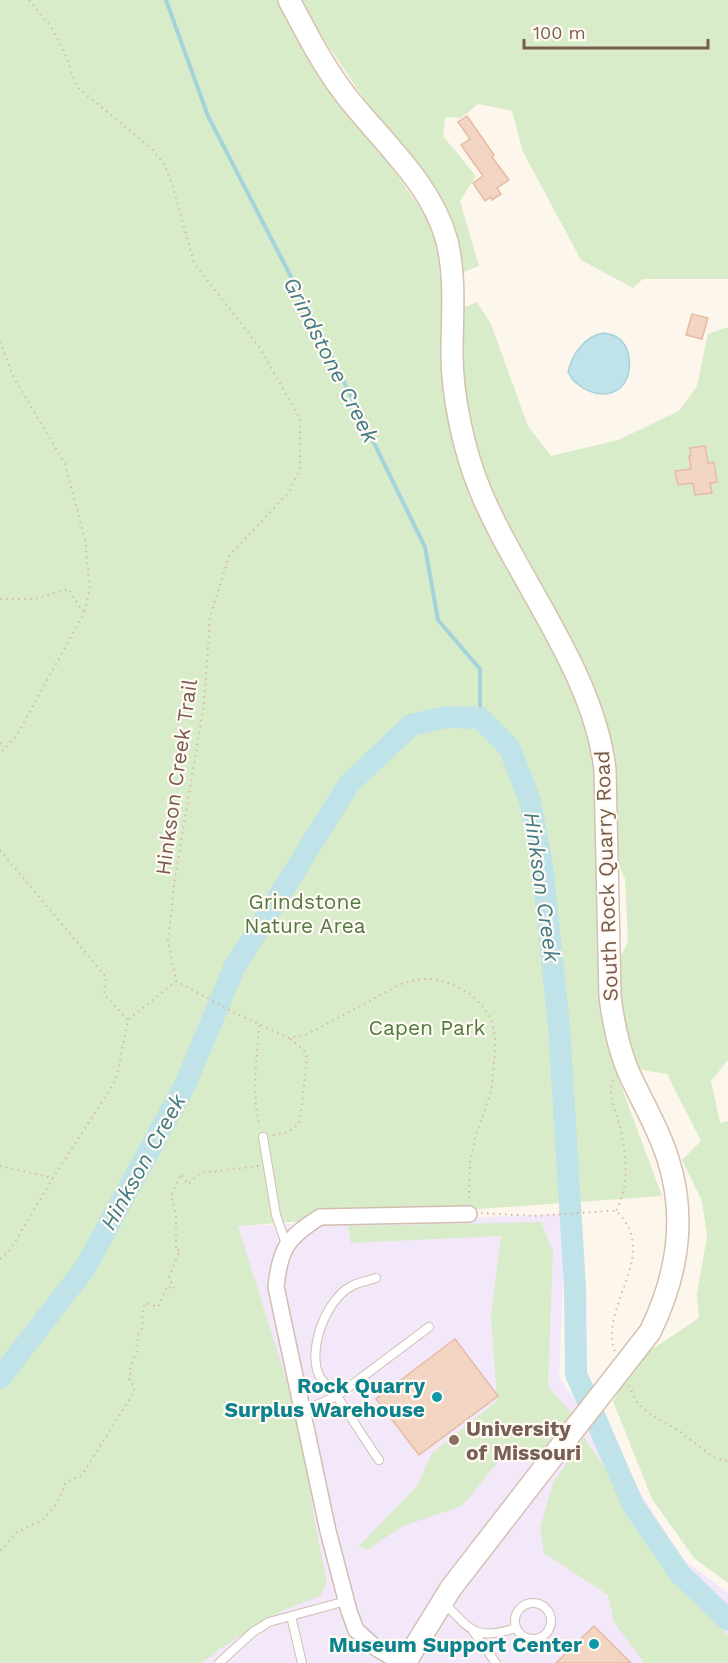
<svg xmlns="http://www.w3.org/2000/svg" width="728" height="1663" viewBox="0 0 728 1663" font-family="'Work Sans',sans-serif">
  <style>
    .education { fill: #f3e8fa }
    .green { fill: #d8ecc9 }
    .water { fill: #bfe3e8; stroke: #a5d3da; stroke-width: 1.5 }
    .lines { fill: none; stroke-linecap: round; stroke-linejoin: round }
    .stream { stroke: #a5d3da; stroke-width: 4 }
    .river { stroke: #bfe3e8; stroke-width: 22 }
    .building { fill: #f3d5c3; stroke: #e6bba3; stroke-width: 1.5 }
    .lane-casing { stroke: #d1beb0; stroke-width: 10 }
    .street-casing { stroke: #d1beb0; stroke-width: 18 }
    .secondary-casing { stroke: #d6c0b0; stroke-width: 24 }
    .path { stroke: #d9b8a5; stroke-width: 2; stroke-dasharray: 1.5 4.5; stroke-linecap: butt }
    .lane { stroke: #fff; stroke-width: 8 }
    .street { stroke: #fff; stroke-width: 15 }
    .secondary { stroke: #fff; stroke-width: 21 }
    .secondary-bridge-casing { stroke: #d6c0b0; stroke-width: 24; stroke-linecap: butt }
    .secondary-bridge { stroke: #fff; stroke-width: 21 }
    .culture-dot { fill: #0f9aa8; stroke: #fffaf3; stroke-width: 2 }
    .education-dot { fill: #8d6e63; stroke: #fffaf3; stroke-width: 2 }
    .labels { text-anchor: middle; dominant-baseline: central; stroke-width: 4.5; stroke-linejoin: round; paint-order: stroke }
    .street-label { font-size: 21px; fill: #7a5c4d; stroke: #fffaf3 }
    .park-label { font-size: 21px; fill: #537a41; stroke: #fffaf3 }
    .culture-label { font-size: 21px; font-weight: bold; fill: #0d838f; stroke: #fffaf3; text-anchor: end }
    .education-label { font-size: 21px; font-weight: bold; fill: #785e54; stroke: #fffaf3; text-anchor: start }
    .water-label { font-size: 22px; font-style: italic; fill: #437c86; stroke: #fffaf3 }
  </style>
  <rect width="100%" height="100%" fill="#fdf6ec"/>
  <path class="education" d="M562 1214 565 1243 559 1378 615 1454 683 1559 728 1593V1663H194L235 1226Z"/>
  <path class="green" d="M0 0H278L430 223 455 320 461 309 477 302 491 324 528 426 551 456 618 440 679 411 697 386 708 334 728 327V1060L711 1081 720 1123 728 1121V1583L694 1558 652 1499 613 1401 642 1356 699 1318 697 1294 707 1236 702 1201 682 1160 701 1141 667 1074 636 1069 625 1042 619 960 628 942 625 879 617 861 604 754 616 1072 662 1196 238 1226 301 1427 315 1523 327 1584 320 1596 279 1612 221 1648 202 1663H0Z
    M297 0H728V279H643L633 288 581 260 523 152 512 111 478 104 461 118 445 117 443 136 476 176 460 201 479 266 461 273 446 219Z
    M541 1222 553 1251 548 1386 572 1414 542 1450 503 1456 462 1506 403 1526 367 1550 359 1546 417 1486 432 1453 497 1401 491 1316 501 1236 351 1243 348 1226Z
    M584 1437 619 1489 625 1510 673 1580 728 1635V1663H644L614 1622 608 1595 544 1553 540 1528 553 1483Z"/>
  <path class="water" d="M603 333C610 334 616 335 621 340 632 352 633 376 620 388 603 402 576 389 568 372 572 354 585 336 603 333Z"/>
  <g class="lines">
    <path class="stream" d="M166 0 208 116 320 333 425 547 438 620 480 669V718"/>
    <path class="river" d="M0 1378 85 1268 185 1085 234 968 349 784 411 725 446 717 480 718 509 747 530 801 542 864 559 1026 575 1287 576 1374 633 1505 680 1574 728 1620"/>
  </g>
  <path class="building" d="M467 116 494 155 492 157 509 180 497 188 501 194 492 200 491 197 485 201 473 183 483 176 461 145 470 139 458 122Z
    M692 314 708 318 702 339 686 335Z
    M705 446 708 463 714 462 717 482 710 483 712 493 695 495 693 483 678 485 675 471 691 469 689 456H691L690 448Z
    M455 1339 498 1396 419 1455 376 1399Z
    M594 1626 631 1663H556Z"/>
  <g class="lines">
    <defs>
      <path id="lane" d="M263 1137 276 1215 286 1244
        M376 1278C368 1281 358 1282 350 1287 326 1300 306 1352 320 1377 325 1385 333 1390 338 1398 352 1418 364 1439 379 1460
        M302 1411 337 1396 429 1327
        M444 1603C472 1631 475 1641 516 1628
        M515 1621a18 18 0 1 1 36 0a18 18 0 1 1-36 0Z
        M291 1616 302 1663
        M473 1631 496 1663
        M219 1663 253 1632 269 1622 346 1601"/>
      <path id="street" d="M401 1663 376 1648 356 1630 349 1611 328 1531 276 1287C280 1248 287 1238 320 1217L469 1214"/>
      <path id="secondary" d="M289 0C306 32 322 64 344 93 380 140 431 182 447 241 456 278 452 316 452 354 452 396 464 451 480 490 518 581 594 672 605 770L610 996C613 1022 618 1046 628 1071 641 1100 659 1129 668 1159 687 1218 677 1277 650 1332
        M405 1663 451 1588 554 1455"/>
    </defs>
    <use href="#lane" class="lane-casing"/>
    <use href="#street" class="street-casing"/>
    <use href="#secondary" class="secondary-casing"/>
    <path class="path" d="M29 0 51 27 64 51 77 87 151 148 164 164 173 187 194 263 260 348 300 419V469L289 492 229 556 210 617 204 704 175 878 168 940 176 981 237 1014 289 1038 308 1034 401 984 420 979H435L454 985 472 995 483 1007 491 1018 495 1036V1054L491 1092 475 1138 470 1164 469 1199
      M0 342 14 378 65 464 85 540 90 589 84 613
      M0 599H35L68 589 84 613 17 735 0 754
      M0 743 3 745
      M0 850 106 977 104 994 128 1020
      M259 1025C257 1059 251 1094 260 1127
      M613 1080C608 1093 614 1107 618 1120 626 1150 631 1183 616 1211
      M273 1135C286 1133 293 1132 300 1121L307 1058 304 1050 289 1038
      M0 1166 53 1178
      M481 1213 536 1216 608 1211H616C662 1255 598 1305 615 1352
      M0 1259 10 1250 53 1178 116 1080 128 1020 176 981
      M629 1385 636 1401 648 1413 678 1430 713 1457 728 1461
      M0 1550 4 1548 15 1533 43 1520 57 1503 66 1482 82 1475 134 1392V1386L129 1380 131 1375 129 1372 137 1350 138 1335 143 1327 142 1315 145 1303 158 1307 167 1286 174 1289 169 1277 180 1250H176V1215L171 1196 181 1174 188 1184 200 1173 259 1166"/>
    <use href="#lane" class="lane"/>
    <use href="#street" class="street"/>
    <use href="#secondary" class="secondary"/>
    <defs>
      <path id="secondary-bridge" d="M554 1455 650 1332"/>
    </defs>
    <use href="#secondary-bridge" class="secondary-bridge-casing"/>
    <use href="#secondary-bridge" class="secondary-bridge"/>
  </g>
  <g class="culture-dot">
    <circle cx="437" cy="1397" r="6"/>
    <circle cx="594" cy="1644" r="6"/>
  </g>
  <circle class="education-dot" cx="454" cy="1440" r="6"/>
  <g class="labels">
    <g class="street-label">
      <text transform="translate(176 777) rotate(-82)">Hinkson Creek Trail</text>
      <text transform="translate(606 876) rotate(-92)">South Rock Quarry Road</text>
    </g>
    <g class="park-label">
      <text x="305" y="901">Grindstone<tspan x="305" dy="24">Nature Area</tspan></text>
      <text x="427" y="1027">Capen Park</text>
    </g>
    <g class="culture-label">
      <text x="425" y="1385">Rock Quarry<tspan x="425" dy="24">Surplus Warehouse</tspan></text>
      <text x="582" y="1644">Museum Support Center</text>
    </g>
    <g class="education-label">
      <text x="466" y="1428">University<tspan x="466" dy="24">of Missouri</tspan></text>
    </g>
    <g class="water-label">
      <text transform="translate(331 360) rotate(63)">Grindstone Creek</text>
      <text transform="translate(542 887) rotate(82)">Hinkson Creek</text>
      <text transform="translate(143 1162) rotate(-61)">Hinkson Creek</text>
    </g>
  </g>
  <path d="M524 39v9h184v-9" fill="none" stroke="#7a5c4d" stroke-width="3"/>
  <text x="533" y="39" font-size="18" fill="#7a5c4d" stroke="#fffaf3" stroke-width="4.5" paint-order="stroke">100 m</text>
</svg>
